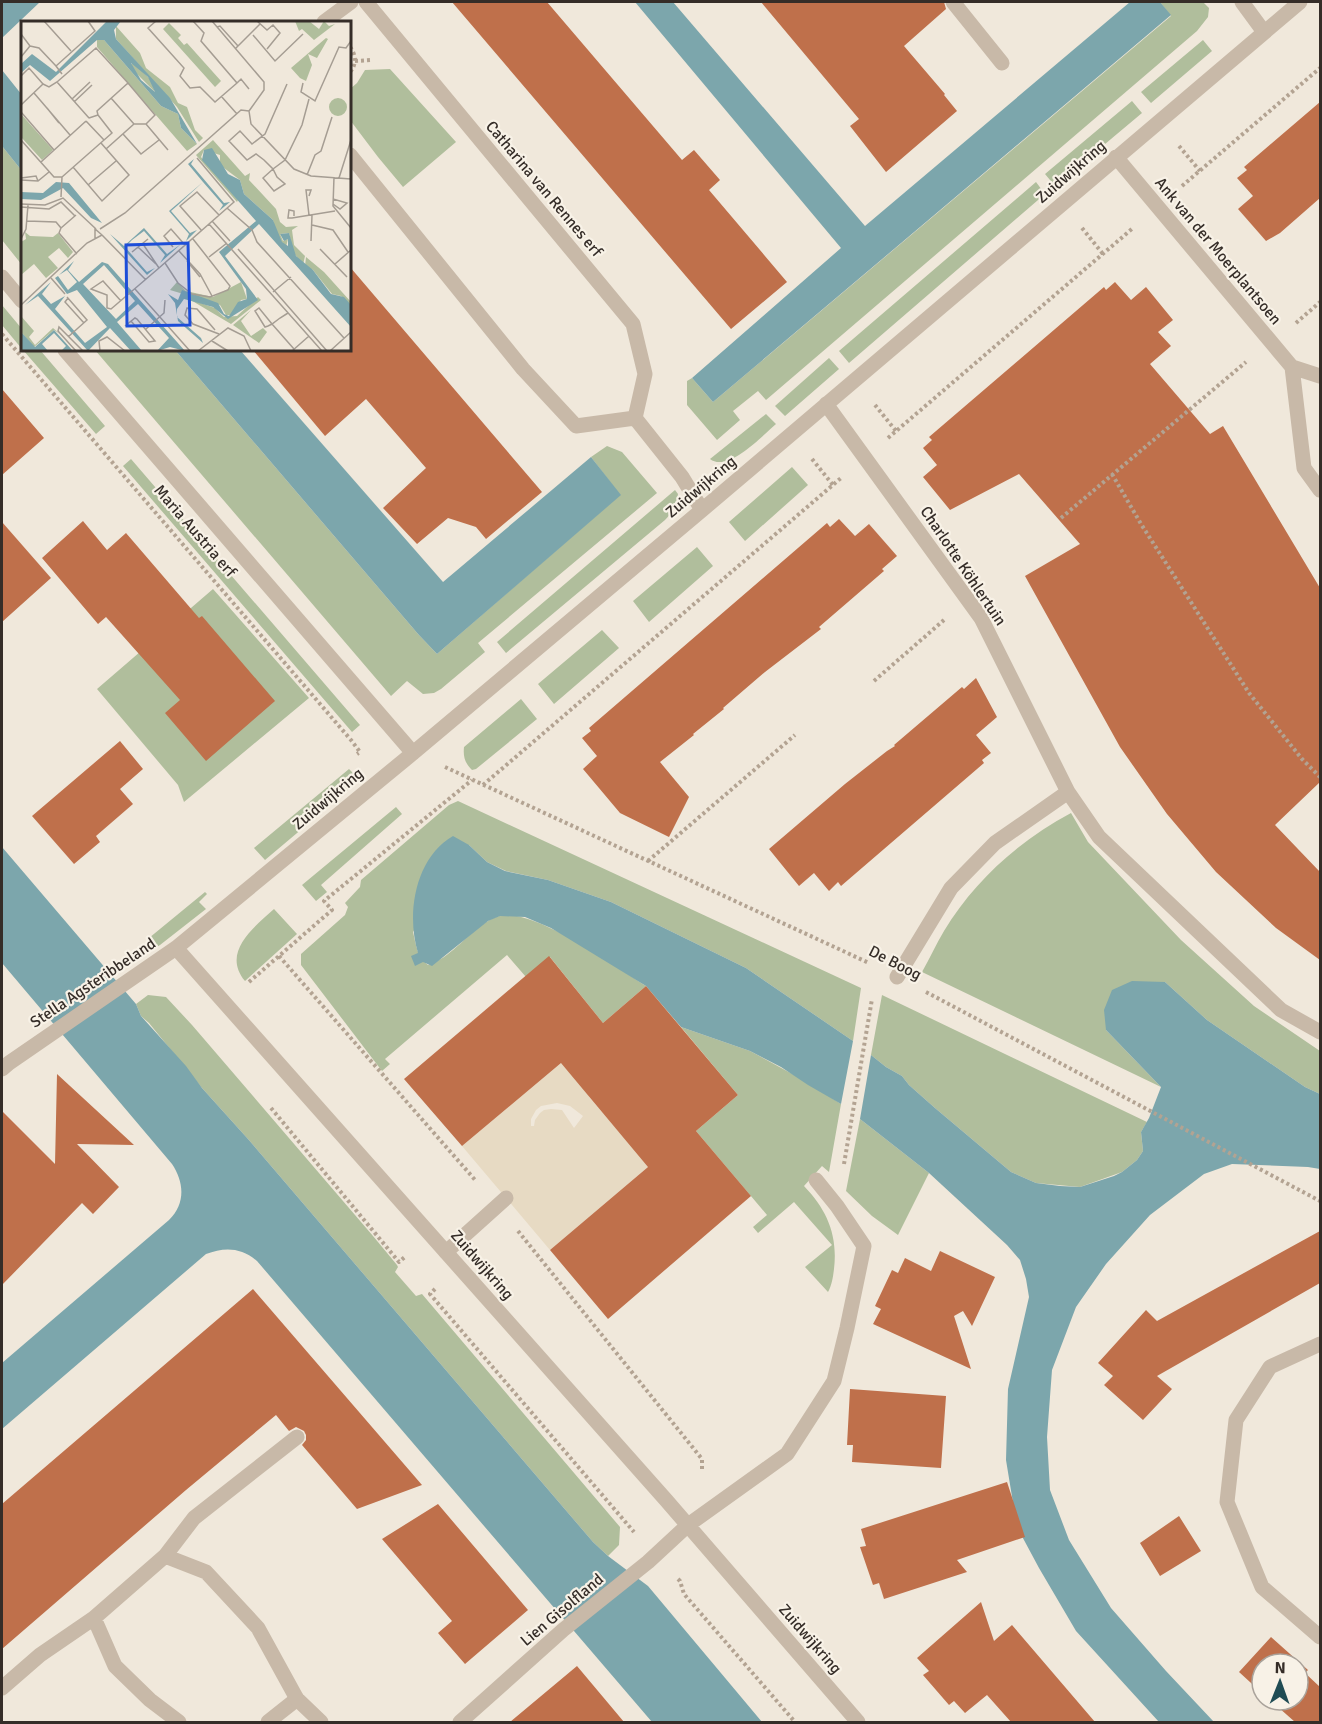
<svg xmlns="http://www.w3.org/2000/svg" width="1322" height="1724" viewBox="0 0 1322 1724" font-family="Signika,sans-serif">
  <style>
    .green { fill: #b0be9c }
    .plaza { fill: #e7dac3; fill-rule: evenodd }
    .water { fill: #7ca6ac }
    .building { fill: #bf704b }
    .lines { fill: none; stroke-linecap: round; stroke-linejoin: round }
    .path { stroke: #b3a392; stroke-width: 4; stroke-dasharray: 3 3; stroke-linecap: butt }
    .service { stroke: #c8b9a8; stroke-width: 15 }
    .pedestrian { stroke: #c8b9a8; stroke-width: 15 }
    .minor { stroke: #c8b9a8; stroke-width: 15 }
    .labels { text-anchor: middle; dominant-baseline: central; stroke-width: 4.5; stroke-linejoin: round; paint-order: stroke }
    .street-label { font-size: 16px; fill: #352d28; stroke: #f8f2e7 }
    .inset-road { fill: none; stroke: #a59d93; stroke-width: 1.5 }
    .view { fill: #1d4ed8; fill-opacity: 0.15; stroke: #1d4ed8; stroke-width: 3 }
    .inset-edge { fill: none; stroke: #352d28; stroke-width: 3 }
  </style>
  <rect width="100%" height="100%" fill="#f0e8db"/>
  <path class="green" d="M1160 2H1203L1209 8 1208 17 1197 31 766 400 758 391 733 411 740 420 717 440 687 405V381L692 378 713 402 1171 16Z
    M1203 40 1212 51 1151 103 1141 92Z
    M390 69 456 142 403 187 378 157 350 120V89L357 83 365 70Z
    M1132 101 1142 113 1055 186 1045 174Z
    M2 146 22 171V265L2 240Z
    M1036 182 1045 194 849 363 839 351Z
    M2 305 22 329V349L2 325Z
    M23 350H40L105 426 96 434Z
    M95 350H175L418 634 437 654 620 495 591 457 607 446 622 452 657 493 478 643 485 652 441 689 434 693 423 694 407 681 391 696Z
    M829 358 839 369 785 416 775 406Z
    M766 414 776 424C763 435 728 473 710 459Z
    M131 459 360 725 352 732 123 466Z
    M792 467 808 485 745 541 729 522Z
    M675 490 678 494C676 505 673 512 665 520L506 653 497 642Z
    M697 547 713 566 649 622 633 601Z
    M213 589 309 698 184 802 178 785 97 689Z
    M602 630 619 648 554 704 538 684Z
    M521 699 537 719 476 769 472 770C465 763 463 757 464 747Z
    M349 769 360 780 265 860 254 848Z
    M458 801 861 988 853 1041 746 968 611 902 548 880 506 871 487 862 469 845 413 932C416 944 417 958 428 965 435 962 442 959 448 954 463 943 481 921 499 916 533 907 616 967 646 986L603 1023 550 957 526 977 507 955 385 1059 390 1064 382 1071 301 965V954L345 915 348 907 345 903 360 887 361 880 449 805Z
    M396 807 402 814 321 885 327 892 316 901 302 885Z
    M1071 813 1088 842 1181 940 1254 1006 1320 1051V1094L1305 1087 1207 1020 1165 982 1106 1030 1161 1087 922 972C930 958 936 944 944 931 974 881 1020 840 1071 813Z
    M205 892 207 894 199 902 206 909 160 945 155 948H151L148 944 149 938Z
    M274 909 297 934 245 981C221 952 254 927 274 909Z
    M148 995 166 997 192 1025 373 1236 397 1265 398 1267 395 1272 416 1296 422 1294 620 1527 619 1545 608 1556 593 1542 248 1139 202 1088 149 1023 141 1016 136 1004Z
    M882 995 1147 1122 1141 1132 1143 1151 1137 1160 1122 1172 1080 1187 1036 1183 1011 1172 935 1108 909 1085 902 1076 886 1067 871 1055Z
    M681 1027 750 1051 807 1082 841 1104 829 1172 822 1166 804 1186C827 1210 838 1235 834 1269 833 1277 832 1285 828 1292L805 1267 832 1245 794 1202 758 1233 753 1227 767 1215 696 1131 738 1095Z
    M860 1119 929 1173 898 1235 872 1216 846 1191Z"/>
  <path class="plaza" d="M567 1058 590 1098 619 1132 655 1161 550 1250 462 1146ZM557 1103 570 1106 583 1116 574 1128 562 1110 551 1109 544 1110 540 1113 535 1120 534 1126H531V1119L536 1110 541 1106Z"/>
  <path class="water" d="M2 2H40L2 38Z
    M635 2H673L865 226 1130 2H1160L1171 15 713 402 692 378 841 248Z
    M2 70 22 95V171L2 146Z
    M175 350H240L443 582 591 457 621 495 437 654 418 634Z
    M453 836 469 845 487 862 505 871 548 880 611 902 746 968 853 1041 841 1104 808 1085 781 1067 750 1051 681 1027 646 986 551 928 525 917 500 916 488 921 432 966 423 962 415 966 411 956 418 953C406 914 415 858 453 836Z
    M2 847 136 1004 141 1016 186 1066 202 1088 248 1139 593 1542 608 1556 648 1586 762 1722H652L257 1261C241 1247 224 1247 206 1254L2 1429V1363L169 1220C186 1203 184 1182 172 1164L2 963Z
    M1132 981 1165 982 1207 1020 1305 1087 1320 1094V1169L1308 1167 1232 1164 1204 1174 1150 1215 1106 1264 1076 1307 1052 1370 1047 1437 1050 1490 1069 1540 1111 1608 1166 1671 1214 1722H1159L1076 1631 1039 1568 1017 1527 1006 1460 1008 1389 1029 1297 1026 1279 1020 1260 1007 1245 929 1173 860 1119 871 1055 886 1067 902 1076 909 1085 935 1108 1011 1172 1036 1183 1060 1186 1080 1187 1114 1176 1122 1172 1137 1160 1143 1151 1141 1132 1149 1118 1161 1087 1106 1030 1104 1010 1112 990Z"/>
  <path class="building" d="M452 2H547L682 160 694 150 720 180 709 190 787 282 731 329Z
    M761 2H944L946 9 904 46 945 94 944 95 957 111 886 172 850 126 859 119Z
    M1320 102V198L1280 233 1266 241 1238 209 1253 196 1237 178 1247 170 1244 167Z
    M350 267 542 492 486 539 476 527 448 518 417 544 383 508 426 468 366 399 325 436 253 350H350Z
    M1115 282 1131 300 1146 287 1173 320 1158 332 1171 346 1150 364 1210 434 1223 426 1320 588V782L1275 825 1320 872V960L1276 928 1216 872 1167 814 1120 747 1025 576 1080 544 1019 474 950 510 923 477 937 465 923 448 932 440 929 437 1104 287 1106 290Z
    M2 389 44 438 2 475Z
    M839 519 855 536 869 524 897 556 882 569 884 571 819 627 821 629 765 672 723 708 724 709 693 734 694 735 660 762 689 797 669 837 620 813 583 769 597 756 582 738 591 731 589 728 827 523 830 527Z
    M83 521 107 550 126 533 199 618 202 616 275 701 206 761 165 713 180 700 106 617 98 624 42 558Z
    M2 522 51 578 2 622Z
    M976 678 997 717 976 735 991 753 982 760 984 763 841 886 838 882 829 891 814 873 799 886 769 849 845 784 887 751 895 746 894 745 962 687 964 689Z
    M120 741 143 769 120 789 133 804 96 836 100 842 74 864 32 816Z
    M549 956 603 1023 646 986 738 1095 696 1131 751 1196 608 1319 550 1250 648 1167 561 1063 462 1146 404 1079Z
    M57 1074 134 1145 77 1144 119 1187 93 1214 82 1203 2 1285V1111L55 1164Z
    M1320 1231V1283L1157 1376 1172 1389 1143 1420 1104 1385 1113 1376 1098 1363 1146 1310 1157 1321Z
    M940 1251 995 1277 972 1326 963 1311 954 1316 971 1369 873 1324 881 1309 875 1306 892 1270 898 1273 905 1258 931 1271Z
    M253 1289 422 1485 357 1509 302 1445 306 1440V1435L304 1431 296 1427 289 1431 276 1415 186 1490 2 1649V1504Z
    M850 1389 946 1396 941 1468 852 1462 853 1445H847Z
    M1007 1482 1025 1537 957 1560 967 1572 884 1599 879 1583 873 1585 860 1547 866 1546 861 1529Z
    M438 1504 528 1610 465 1664 438 1633 452 1621 382 1539Z
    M1179 1516 1201 1551 1160 1576 1140 1543Z
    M981 1602 994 1641 1012 1625 1095 1722H1011L987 1695 965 1713 954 1701 949 1705 923 1675 929 1671 917 1658Z
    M1271 1637 1308 1670 1305 1673 1320 1687V1722H1295L1270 1700H1298V1664H1262V1693L1239 1672Z
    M577 1666 624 1722H510Z"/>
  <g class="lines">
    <path class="path" d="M350 47C356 55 357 64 350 72
      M355 61 372 60
      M1179 146 1200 171
      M1182 186 1320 68
      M1082 228 1103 254
      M1296 323 1320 302
      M2 334 351 740 360 752 357 754
      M875 405 896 431
      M888 438 1133 228
      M812 459 833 485
      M1112 474 1141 524 1249 693 1302 759 1320 777
      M1061 518 1246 362
      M874 681 944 620
      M445 767 869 963
      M483 785 841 478
      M648 861 795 735
      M279 956 476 1181
      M249 982 332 910 324 901 472 780
      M926 992 1320 1201
      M271 1108 399 1262 406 1256
      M844 1164 872 999
      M518 1231 702 1459V1469
      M435 1289 430 1294 634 1532
      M678 1579 680 1581 684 1594 795 1722"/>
    <path class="service" d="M268 1722 297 1699"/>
    <path class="pedestrian" d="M446 1252 506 1198"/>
    <path class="minor" d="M366 2 633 324 645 374 635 418
      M953 2 1002 63
      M1242 2 1264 32
      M324 22 351 2
      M350 155 523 369 576 426 635 418
      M1116 157 1292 367 1304 468 1320 490
      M2 277 22 301
      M65 350 413 753
      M1292 367 1320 376
      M826 404 981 618 1068 792 1099 837 1281 1010 1320 1032
      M635 418 682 477 702 510
      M176 948 666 1500 858 1722
      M897 977 951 888 995 843 1068 792
      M2 1069 9 1063 176 948 413 753 702 510 1300 2
      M1320 1344 1270 1367 1236 1420 1227 1502 1262 1587 1320 1637
      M165 1556 194 1518 297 1437
      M94 1618 115 1666 150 1700 179 1722
      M2 1688 40 1655 94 1618 165 1556 206 1572 258 1628 297 1699 321 1722
      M460 1722 563 1630 648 1562 688 1525 787 1454 834 1381 847 1328 864 1246 837 1206 816 1180"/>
  </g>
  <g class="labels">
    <g class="street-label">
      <text transform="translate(1071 172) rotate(-41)">Zuidwijkring</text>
      <text transform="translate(544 189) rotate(50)">Catharina van Rennes erf</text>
      <text transform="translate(1218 251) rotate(50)">Ank van der Moerplantsoen</text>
      <text transform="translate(701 487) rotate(-40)">Zuidwijkring</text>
      <text transform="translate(195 531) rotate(49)">Maria Austria erf</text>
      <text transform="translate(963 566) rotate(56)">Charlotte Köhlertuin</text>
      <text transform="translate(328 799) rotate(-40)">Zuidwijkring</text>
      <text transform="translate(895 963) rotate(27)">De Boog</text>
      <text transform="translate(93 983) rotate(-34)">Stella Agsteribbeland</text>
      <text transform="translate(482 1265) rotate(49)">Zuidwijkring</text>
      <text transform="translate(562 1610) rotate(-40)">Lien Gisolfland</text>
      <text transform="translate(810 1639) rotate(49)">Zuidwijkring</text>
    </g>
  </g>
  <g transform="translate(21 21)">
    <rect width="330" height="330" fill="#f0e8db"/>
    <path d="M274 0H288L298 8 303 0 308 5 314 3 293 19 281 8 278 10ZM148 2 160 14 157 17 163 24 166 22 200 60 194 66 142 8ZM95 5 119 32 125 47 149 66 157 82 166 86 174 109 182 117 178 121 156 86 95 18ZM305 17 307 18 296 37 287 33 291 44 285 60 279 57 270 47ZM76 19H83L140 85 157 93 160 107 176 123 166 130 76 26ZM113 42 130 59 134 71 111 48 109 44ZM308 86a9 9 0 1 1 18 0a9 9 0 1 1-18 0ZM0 93 32 129 21 139 0 116ZM192 119 224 155 229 152 228 159 255 188 259 201 265 206 277 205 271 209 273 224 284 235 282 244 272 231 268 212 259 213 262 220 267 218 265 226 255 215 252 199 223 173 219 159 199 144V134L183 129 180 136 217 179 216 181 175 134ZM4 211 9 215 32 216 37 212 52 231 47 237 38 227 27 236 37 247 25 257 13 243 0 254V221L5 218ZM285 236 303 251 330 281V286L320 275 311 273 292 249 284 245ZM156 261 165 270 192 276 220 261 226 278 220 279 212 294H205L199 284 149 269ZM237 276 240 279 210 303 168 278 194 287 203 296 216 295ZM230 289 220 300 230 315 242 307 246 311 238 322 212 304ZM0 295 13 310 8 316 14 324 32 307 39 313 33 309 13 326 0 311Z" fill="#b0be9c"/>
    <path d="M86 0H100L93 9 95 18 149 77 176 123 160 107 157 93 140 85 83 19H76L29 60 9 44 0 52V43L11 33 35 51ZM110 42 127 56 134 71 120 59ZM191 127 207 153 219 159 223 173 252 199 261 221 267 225V218L263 220 259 213 268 212 275 235 292 249 310 273 323 276 330 284V306L238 203 204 235 237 279 207 298 192 286 163 278 156 288V296L180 317 182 322 157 300 154 282 147 273 157 279 161 269 197 282 203 293 208 295 217 281 226 278 225 268 198 231 235 200 181 139 183 129ZM173 138 170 143 203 182 209 181 198 190 202 184 182 161 157 184 150 190 169 212 176 209 165 220 168 213 148 190 182 161 167 143ZM35 161 48 162 81 202 70 197 42 167 20 179 0 178V171L22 172ZM123 207 146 233 160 223 139 242 144 234 123 210 111 219 104 226 111 234 126 251 134 247 126 254 89 213 103 225ZM53 240 47 249 58 261 81 241 87 243 164 330 149 326 136 330 148 317 117 283 96 301 121 330H110L89 307 67 330 17 275 4 284 30 261 21 273 30 283 44 275 34 288 64 322 86 306 56 269 46 273 34 257 37 255 47 269 56 261 46 249 38 254ZM83 244 114 280 95 298 62 263ZM33 309 52 330H40L45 325 33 312 21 323 27 330 0 329V311L14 326Z" fill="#7ca6ac" fill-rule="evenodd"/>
    <path class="inset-road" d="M23 0 50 30M135 0 127 7 163 47 159 55 169 67 179 66 194 81 216 62 180 20 183 12 172 0M191 0 243 61V69L228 90M236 0 246 9 252 4 259 12 246 28M196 6 199 5 217 25M0 13 9 25 0 36M232 14 254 40 282 13M9 25 18 27 35 45M215 27 239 3M41 53 35 45 74 10 67 0M0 55 8 47 22 63M36 61 68 97M107 62 134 94 125 103M216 62 220 58 228 68M282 62 280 71 294 80 318 26 325 27 330 20M22 63 28 66 36 61 75 27 107 62 76 90 77 94 68 97M266 63 244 113 231 123 219 110 208 120 226 139 235 133 243 139 252 148 256 156 264 163 253 170 242 157 252 148 264 139 281 104 288 78M13 72 49 114M200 75 216 93M90 77 113 103M51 78 69 61M53 81 71 64M0 84 22 63M26 87 38 102M228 90 230 103 273 148 290 155 330 158M0 91 33 129M65 100 83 119M102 113 120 133 138 119M0 119 33 156H41M85 128 113 103H125L147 129M20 141 65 100M52 146 81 180 108 154 80 122M286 154 294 134 300 130 311 96M313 156 312 185 330 207M0 157 15 155 17 160M318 157 330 119M0 159 17 160 28 151M67 164 95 140M288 175 290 169H285L288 194M40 176 41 156 91 112 77 94M0 183 24 184 42 177 75 208M312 183 319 188 326 182 312 178M0 186 28 188 40 181 54 195M206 187 231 209 236 221 323 317M273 195V190L268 189 267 197H271L314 190M6 200 35 201 40 207 38 212 56 233M191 200 209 220M188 203 301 330M291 204 312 209 327 231M40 207 55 194M79 208 104 192 220 89 228 90M181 210 159 185 176 171 198 194M81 214 125 259M74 217V208L81 214M0 218 5 208 7 184M290 220 291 194M122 223 138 247M117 226 135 243M152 226 143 215 150 208 164 224M217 228 306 330M299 228 326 256M158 230 179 253 191 275M111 231 127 218M188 236 206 222M166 240 179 256M144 242 157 262 171 273 189 276 207 269 209 265 172 218M314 243 330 229M30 257 44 273M114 268 169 330M252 271 270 256M46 276 66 299 47 316M47 277 44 281 63 302M100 280 82 260 70 268 86 274V287L90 288 138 247 213 181 176 137M0 284 66 222 81 214M267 292 259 297 251 303 247 305 244 306 234 290 238 287 251 303 273 328M104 305 114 297 116 298 134 320 128 321 110 300M125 308 143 292 144 279M194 309 176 288 166 287 164 294 172 303 198 313M191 320 207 330M55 330 37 310 38 306 62 330M79 330 78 320 86 316 104 330M177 330 207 307 223 315 230 330M271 330 288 315M309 330 330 311"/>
    <path class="view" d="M167 222 169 304 106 305 105 224Z"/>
    <rect width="330" height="330" class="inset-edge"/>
  </g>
  <rect width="1322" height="1724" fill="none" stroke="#352d28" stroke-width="6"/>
  <g transform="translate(1280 1682) rotate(1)"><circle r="28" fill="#f8f2e7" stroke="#aaa39b" stroke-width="1.5"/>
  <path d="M0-4.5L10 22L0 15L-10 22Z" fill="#204c54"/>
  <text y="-9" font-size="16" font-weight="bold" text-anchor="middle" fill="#352d28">N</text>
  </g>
</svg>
